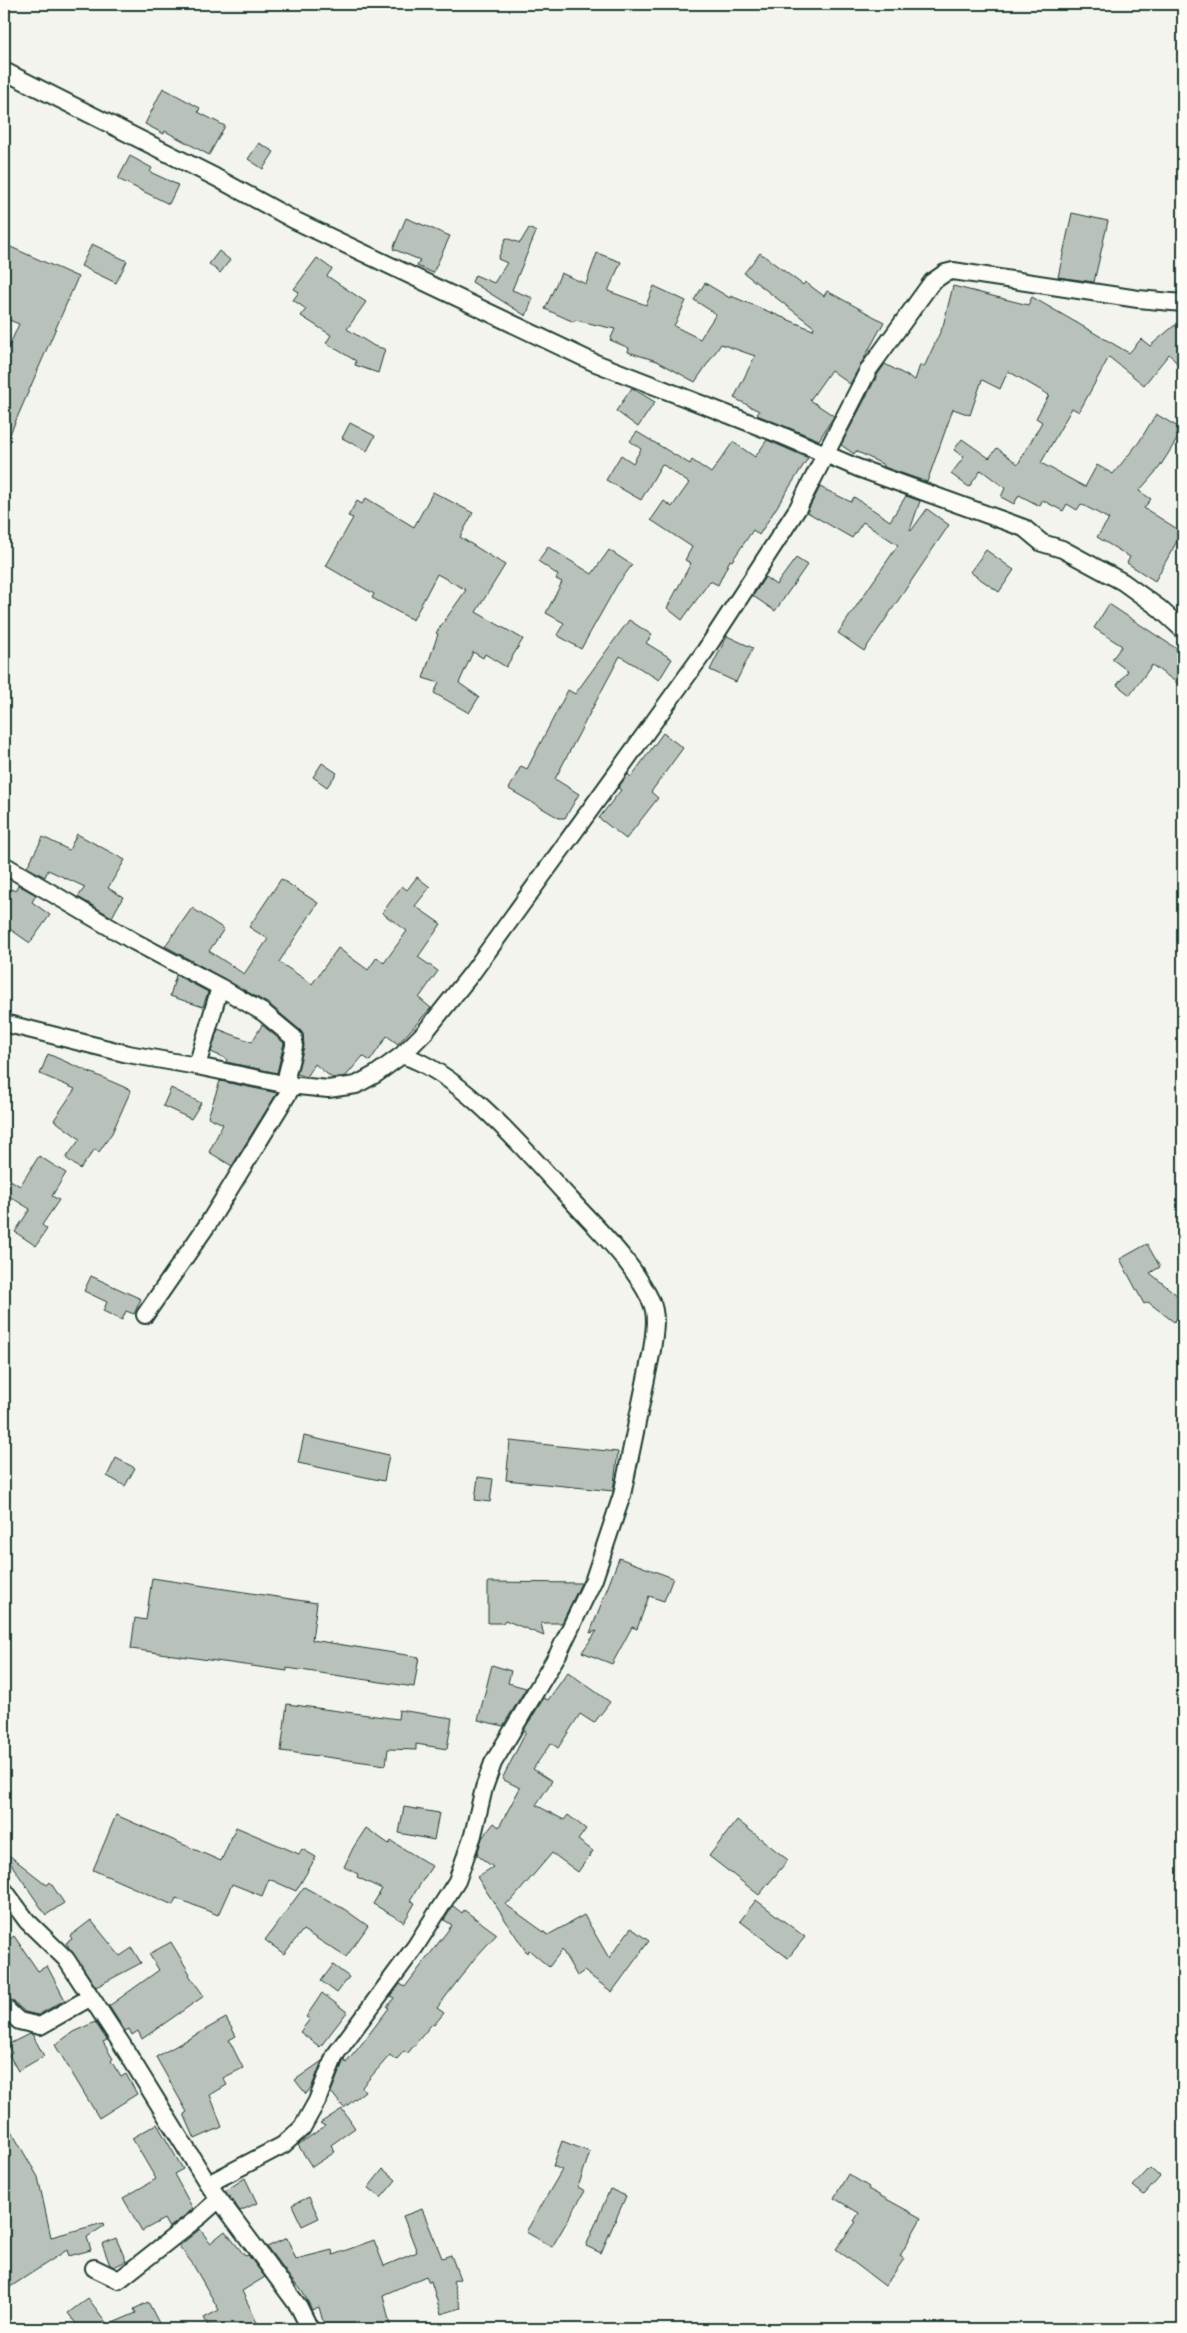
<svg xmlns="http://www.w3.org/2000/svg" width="1187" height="2333" viewBox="0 0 1187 2333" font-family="Kalam,sans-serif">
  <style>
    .building { fill: #b9c1bb; stroke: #1f3d34 }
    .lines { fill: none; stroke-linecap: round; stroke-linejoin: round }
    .street-casing { stroke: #1f3d34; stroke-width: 20 }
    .street { stroke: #fdfcf7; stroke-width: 16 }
  </style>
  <rect width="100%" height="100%" fill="#f4f4ef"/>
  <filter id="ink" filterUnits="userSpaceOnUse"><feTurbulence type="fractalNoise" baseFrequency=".02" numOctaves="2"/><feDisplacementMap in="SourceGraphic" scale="10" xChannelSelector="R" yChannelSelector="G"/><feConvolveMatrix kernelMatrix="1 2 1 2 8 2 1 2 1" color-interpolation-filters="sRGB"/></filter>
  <g filter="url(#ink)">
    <path class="building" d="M163 88 200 108 198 112 225 126 209 155 165 131 164 134 145 124Z
      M259 143 274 152 263 169 248 159Z
      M130 156 152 168 150 172 178 185 169 204 118 179Z
      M1072 213 1108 221 1094 282 1058 277Z
      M406 218 450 236 433 273 417 266 420 260 393 249Z
      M529 228 536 232 512 290 533 298 526 316 472 282 475 275 494 283 507 263 498 259 506 238 520 243Z
      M4 244 78 277 4 448V358L19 324 4 318Z
      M92 244 127 261 116 283 81 266Z
      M219 251 230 260 220 273 209 264Z
      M597 253 621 262 608 291 646 305 654 286 686 301 674 326 700 339 716 314 694 300 705 283 730 298 731 296 813 330 814 327 744 273 760 253 803 285 805 282 824 296 827 291 884 322 850 384 831 370 810 400 834 416 819 440 757 415 759 411 734 398 755 356 721 344 695 382 657 361 628 352 629 348 610 340 615 329 575 320 574 322 545 309 561 273 586 284Z
      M317 258 332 269 327 276 366 302 347 329 374 346 385 349 378 373 355 365 356 361 326 343 331 335 301 316 306 309 293 300 299 292 294 289Z
      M953 286 1028 305 1032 297 1129 353 1141 339 1150 346 1175 325 1183 335V370L1169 354 1144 385 1109 357 1079 412 1072 408 1041 463 1085 487 1097 465 1113 474 1139 442 1156 414 1183 430 1159 468 1139 491 1151 499 1144 508 1182 532 1155 581 1127 563 1130 557 1097 537 1109 519 1081 504 1077 510 1067 504 1063 511 1042 500 1040 506 1019 495 1014 504 1001 497 1005 488 981 470 969 487 951 474 964 457 954 450 962 439 989 458 997 448 1018 464 1042 422 1036 418 1049 395 1008 371 1000 389 982 380 970 415 953 409 927 482 884 467V465L856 451 854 454 841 445 878 374 885 364 915 380 920 365 924 367 943 326Z
      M632 388 655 402 638 427 616 411Z
      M350 423 375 436 367 451 342 438Z
      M637 432 690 464 692 460 711 473 733 442 755 457 767 440 808 458 759 535 753 530 732 561 730 560 718 585 710 581 682 620 667 608 691 563 685 560 692 547 651 520 664 501 672 507 689 483 662 464 641 500 606 480 621 455 633 463 641 449 630 441Z
      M820 487 851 502 854 497 890 521 906 496 920 501 910 530 911 531 927 509 949 525 864 651 838 633 898 545 863 522 852 538 807 512Z
      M433 492 473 513 460 537 505 565 476 612 523 639 506 667 485 654 483 658 473 652 459 683 479 697 469 713 434 693 439 683 423 678 438 634 436 633 466 590 437 574 413 620 372 598 374 594 326 566 353 518 348 516 357 501 362 504 366 498 414 527Z
      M548 547 592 574 609 550 632 565 617 585 581 649 557 635 564 623 546 613 562 582 556 579 558 575 538 561Z
      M986 550 1014 570 999 592 970 572Z
      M796 558 807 565 775 611 753 596 765 577 776 585Z
      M1109 604 1183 653V687L1152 665 1130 695 1117 685 1128 671 1112 659 1122 646 1094 628Z
      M629 620 652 635 646 643 672 659 659 680 620 656 555 779 579 794 565 818H559L509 789 521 766 527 769 568 690 575 694Z
      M727 636 753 648 736 682 710 670Z
      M663 733 683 748 651 792 658 798 626 839 599 818 621 790 618 788 628 774 631 777Z
      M322 763 337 773 327 787 313 777Z
      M77 834 125 860 108 888 123 897 112 917 78 897 85 887 48 870 45 877 27 867 43 837 69 850Z
      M417 877 430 887 415 906 441 924 418 957 438 971 419 998 431 1008 398 1044 387 1036 370 1061 363 1056 346 1076 332 1078 315 1064 307 1077 297 1074 304 1046 303 1034 300 1030 269 1004 165 946 192 908 224 929 209 951 244 974 268 939 249 927 281 879 318 903 279 962 312 984 338 948 368 970 377 957 384 963 407 931 382 913 402 886 407 890Z
      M18 885 36 895 32 902 50 915 30 943 4 925V889L9 893 12 889 15 891Z
      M176 975 208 992 203 1007 170 996Z
      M262 1025 284 1043 277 1073 226 1062 227 1059 211 1052 218 1029 252 1042Z
      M48 1054 131 1090 112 1133 99 1152 95 1149 80 1169 66 1158 80 1139 54 1120 75 1089 40 1074Z
      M220 1081 277 1093 232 1166 209 1152 223 1124 208 1117Z
      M171 1088 201 1103 191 1119 163 1106Z
      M39 1156 66 1173 52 1196 59 1200 42 1225 47 1229 36 1246 15 1232 30 1209 4 1193V1176L20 1186Z
      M1147 1244 1160 1267 1150 1273 1183 1300V1311L1174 1322 1148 1302 1144 1304 1120 1259Z
      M91 1276 141 1299 134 1314 126 1311 122 1320 103 1311 107 1302 84 1291Z
      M304 1436 389 1455 384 1481 298 1463Z
      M510 1441 618 1452 613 1491 506 1480Z
      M116 1458 135 1468 125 1486 107 1476Z
      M478 1477 493 1479 490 1502 475 1500Z
      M619 1558 673 1578 664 1601 649 1596 637 1629 632 1627 612 1664 582 1652 597 1631 590 1633Z
      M152 1578 317 1603 312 1640 419 1657 414 1687 287 1668V1671L131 1649 135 1618 146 1620Z
      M488 1582 581 1583 562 1623H541L544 1636 505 1620 503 1623H488Z
      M492 1665 511 1671 508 1683 526 1688 503 1726 478 1720Z
      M568 1672 610 1702 594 1723 580 1714 558 1748 551 1743 533 1769 552 1781 536 1805 564 1820 568 1815 586 1829 578 1840 593 1851 578 1872 552 1853 512 1900 505 1904 548 1935 584 1915 609 1958 631 1928 649 1941 612 1992 584 1971 577 1976 562 1950 549 1967 529 1950 527 1953 477 1877 493 1867 477 1855 482 1838 494 1823 499 1827 520 1788 502 1779 526 1732 523 1731 544 1698 548 1700Z
      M287 1704 398 1719 399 1710 452 1718 447 1749 416 1744V1750L388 1749 386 1765 281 1751Z
      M404 1807 439 1813 434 1840 399 1833Z
      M116 1815 221 1861 236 1827 299 1854 302 1849 316 1857 296 1891 269 1879 262 1896 232 1884 218 1915 176 1898 173 1905 93 1870Z
      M737 1820 788 1860 759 1895 709 1856Z
      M366 1828 389 1844 391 1841 432 1866 410 1900 415 1903 404 1922 373 1904 382 1889 357 1877 358 1874 344 1867 353 1848Z
      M10 1856 47 1885 50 1882 64 1903 46 1915 7 1858Z
      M304 1887 344 1909 368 1926 346 1957 303 1930 284 1954 265 1940Z
      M756 1900 805 1937 788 1958 740 1921Z
      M453 1906 462 1913 464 1910 497 1934 475 1958 437 2008 444 2013 434 2025 432 2024 407 2054 404 2051 396 2060 390 2055 362 2087 365 2091 344 2108 331 2092 344 2060 346 2063 360 2046 389 2008 387 2007 394 1998 391 1996 400 1984 405 1987 452 1925 444 1920Z
      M91 1920 120 1956 132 1948 141 1963 96 1987 66 1943 72 1939 70 1936Z
      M14 1936 38 1971 47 1966 65 2000 38 2015 25 2012 4 1993V1943Z
      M171 1942 190 1974 189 1975 204 1996 142 2039 138 2031 132 2035 129 2029 125 2031 109 2006 159 1970 149 1954Z
      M333 1965 349 1977 337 1993 321 1981Z
      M322 1993 347 2012 320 2047 300 2032 310 2019 306 2017Z
      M226 2018 236 2036 229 2040 243 2068 223 2078 227 2085 210 2095 222 2127 195 2139 184 2114 187 2112 156 2057Z
      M95 2022 107 2040 103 2042 113 2059 111 2061 121 2077 126 2074 137 2094 99 2118 55 2045 73 2032Z
      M29 2034H32L44 2056 18 2071 9 2055 12 2053 7 2045Z
      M322 2061 312 2086 306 2094 295 2080Z
      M342 2109 355 2128 331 2145 335 2152 312 2167 298 2145 325 2126 320 2123Z
      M4 2119 38 2177 51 2237 103 2223 104 2226 87 2237 91 2250 69 2256 67 2250 4 2291Z
      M157 2124 183 2169 174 2174 193 2209 169 2228 164 2219 142 2231 123 2198 156 2179 132 2138Z
      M562 2141 590 2152 578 2187 585 2191 552 2247 526 2232 562 2170 553 2166Z
      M1150 2168 1160 2177 1144 2195 1133 2186Z
      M383 2169 396 2180 381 2198 368 2188Z
      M848 2174 869 2187 868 2189 921 2218 900 2256 904 2259 885 2286 836 2249 856 2222 854 2221 859 2213 834 2198Z
      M245 2178 257 2203 240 2211 225 2191Z
      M610 2189 626 2196 601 2253 586 2246Z
      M309 2197 319 2218 302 2226 292 2205Z
      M422 2209 442 2258 451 2255 460 2279 453 2281 461 2308 441 2314 431 2281 429 2282 426 2276 383 2295 391 2329H325L319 2307 312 2310 302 2290 295 2284 267 2247 287 2238 296 2259 332 2250 333 2255 374 2240 384 2266 417 2252 403 2216Z
      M200 2229 210 2243 225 2231 245 2256 248 2255 265 2277 242 2291 260 2329H210L204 2318 219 2310 192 2263 179 2246Z
      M116 2238 126 2261 114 2267 110 2265 102 2244Z
      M88 2298 108 2325 136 2313 134 2309 148 2302 160 2325 151 2329H80L68 2313Z"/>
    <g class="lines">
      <defs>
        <path id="street" d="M4 71 215 177 294 220 593 362 781 435 858 468 1024 528 1042 543 1062 549 1123 582 1159 608 1183 630
          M4 865 135 942 220 987 197 1066
          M4 1023 128 1054 197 1066 288 1085 328 1089 356 1085 376 1074 402 1055 425 1032 472 973 705 651 798 508 869 369 932 282 945 273 953 271 1138 299 1183 303
          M145 1315 208 1224 289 1092 287 1074 294 1046V1038L264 1013 220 987
          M4 1890 27 1921 66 1959 123 2046 208 2184 299 2307 310 2329
          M4 2007 19 2021 40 2026 91 1997
          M208 2184 283 2145 302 2128 317 2101 335 2055 415 1947 457 1881 473 1835 484 1788 493 1763 558 1654 594 1579 622 1495 652 1350C654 1334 658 1316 651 1301 632 1261 600 1232 571 1200 528 1154 463 1074 402 1055
          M94 2268 119 2280 200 2216 219 2199"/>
      </defs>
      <use href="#street" class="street-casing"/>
      <use href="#street" class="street"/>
    </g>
  </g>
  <rect width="1187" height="2333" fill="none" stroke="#fdfcf7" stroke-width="20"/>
  <rect x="10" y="10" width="1167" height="2313" fill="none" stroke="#1f3d34" stroke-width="2" filter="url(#ink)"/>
</svg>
